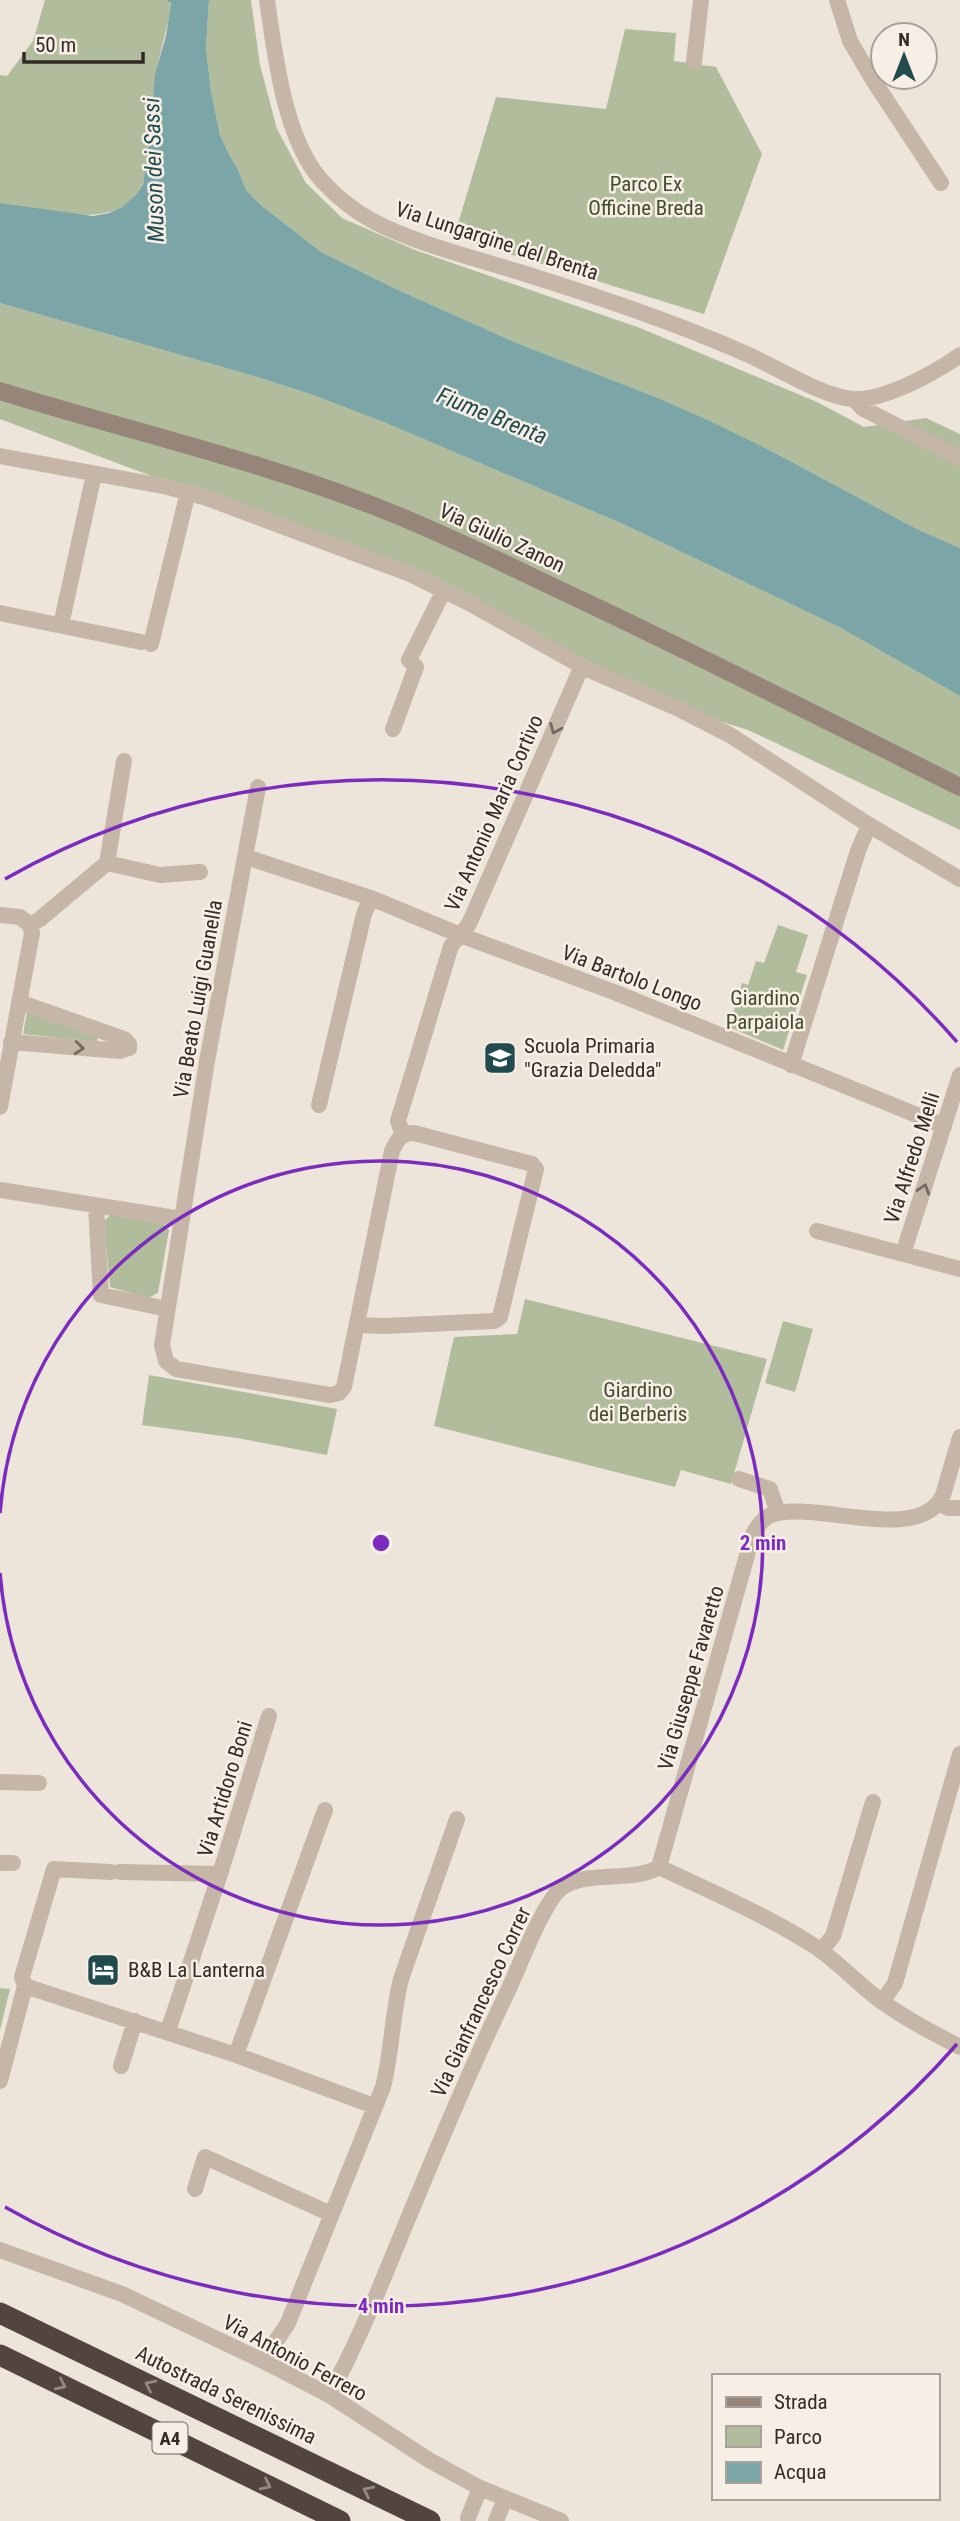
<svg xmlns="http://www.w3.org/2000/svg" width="960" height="2521" viewBox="0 0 960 2521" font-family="'Roboto Condensed',sans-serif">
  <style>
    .green { fill: #b0bc9c }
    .water { fill: #7ca5a8 }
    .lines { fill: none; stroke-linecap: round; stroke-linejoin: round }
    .street { stroke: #c5b6a7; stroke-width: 16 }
    .secondary { stroke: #988579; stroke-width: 18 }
    .highway { stroke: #52453f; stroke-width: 21 }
    .oneway { stroke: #746a61 }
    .oneway2 { stroke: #948982 }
    .ring { fill: none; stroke: #7b2cbf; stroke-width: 3.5 }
    .labels { text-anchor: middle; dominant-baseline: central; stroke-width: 5; stroke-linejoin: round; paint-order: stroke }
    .shield { fill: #f7efe6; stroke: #6d6660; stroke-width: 2 }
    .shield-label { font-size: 19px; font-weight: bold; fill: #322b27 }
    .park-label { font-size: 21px; fill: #414e2d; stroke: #f7efe6 }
    .street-label { font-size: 21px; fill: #322b27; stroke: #f7efe6 }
    .poi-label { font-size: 21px; fill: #322b27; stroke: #f7efe6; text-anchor: start }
    .water-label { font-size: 23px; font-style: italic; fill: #214b4f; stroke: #f7efe6 }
    .centre { fill: #7b2cbf; stroke: #f7efe6; stroke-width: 3.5 }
    .ring-label { font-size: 21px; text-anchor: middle; font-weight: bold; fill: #7b2cbf; stroke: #f7efe6; stroke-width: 5; stroke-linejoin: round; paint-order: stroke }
  </style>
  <rect width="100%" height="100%" fill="#eee5da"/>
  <path class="green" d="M45 0H171C169 31 156 59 154 89 151 114 150 139 146 163 145 170 145 178 142 184 122 235 40 209 0 203V75L7 76 33 41Z
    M209 0H251L260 65 277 129 306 183 342 218 415 250 640 328 817 402 864 427 926 418 960 434V548L917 529 777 454 713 423 656 397 519 344 396 289 321 252 262 206 246 190 239 172 228 152 220 135 211 91 206 48Z
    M625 29 676 33 674 61 716 67 762 154 704 314 454 237 496 97 606 109Z
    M0 303 257 377 313 395 386 423 625 525 839 627 960 696V830L748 730 713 719 662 699 446 587 0 419Z
    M778 925 808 935 796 972 807 975 783 1050 729 1027 742 983 748 985 756 961 764 963Z
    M27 1012 98 1037 97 1042 23 1034Z
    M110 1215 164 1224 169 1230 158 1293 148 1298 110 1287 104 1221Z
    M525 1299 767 1359 731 1484 681 1470 675 1487 434 1426 454 1337 517 1334Z
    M783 1321 813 1329 795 1392 765 1383Z
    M149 1375 337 1409 327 1455 237 1438 142 1425Z
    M0 1988 10 1989 0 2030Z"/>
  <path class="water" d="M167 0H209L206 48 211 91 220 135 228 152 239 172 246 190 262 206 321 252 396 289 519 344 656 397 714 423 777 454 917 529 960 548V696L839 627 625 525 386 423 313 395 257 377 0 303V203L93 216 109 213 122 207 136 195 143 184 150 136 155 74 166 36 171 3Z"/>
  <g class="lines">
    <path class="street" d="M267 0C275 54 284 139 322 181 336 196 353 210 371 220 416 244 468 256 516 271 596 296 675 322 751 356 779 369 824 397 853 399 884 401 935 373 960 355
      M837 0 850 41 873 80 941 183
      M694 62 701 0
      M854 399 862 408 960 458
      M0 456 168 487 207 498 410 574 469 603 587 669 681 710 730 735 869 825 960 879
      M0 613 141 642
      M61 625 94 474
      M151 644 188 492
      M393 729 416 667 409 660 444 590
      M258 787 207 1061 162 1345 166 1361 176 1369 330 1395 339 1393 344 1387 392 1151C397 1140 401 1133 414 1133L532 1164 536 1169 500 1317 494 1321 384 1326 358 1325
      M246 857 371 898 460 935 614 992 944 1126
      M107 863 160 875 200 872
      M0 915 20 917 30 925
      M30 925 40 919 107 863 124 761
      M11 1042 120 1051 129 1048V1044L124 1039 19 1002
      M791 1065 858 851 869 825
      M319 1105 364 914 371 898
      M0 1107 32 933 30 925
      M403 1135 398 1121 451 946 469 924 582 666
      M0 1190 182 1219
      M96 1206 101 1295 167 1309
      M817 1231 960 1269
      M903 1254 960 1075
      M739 1479 770 1489 778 1513
      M939 1504 949 1508H960
      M0 1782 39 1783
      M0 1863H13
      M659 1867 753 1534C758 1526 762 1519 771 1515 813 1499 920 1546 943 1495L960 1437
      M659 1867C712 1892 766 1915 816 1947 839 1963 859 1985 881 2001 906 2019 933 2033 960 2047
      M120 1872 220 1874
      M821 1951 833 1936 873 1802
      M25 1986 22 1977 54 1869 111 1872
      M882 2002 895 1983 960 1754
      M168 2031 220 1874 269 1716
      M236 2055 325 1810
      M121 2066 135 2021
      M0 2081 25 1986 236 2055 374 2106
      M195 2189 205 2157 331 2214
      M0 2250 122 2294 263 2361 329 2395 429 2460 480 2488 561 2521
      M263 2361 288 2323 383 2087C392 2051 392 2015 401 1979L457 1819
      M329 2395C359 2341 381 2284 405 2226 437 2149 469 2072 505 1997 519 1968 538 1915 557 1892 579 1868 632 1884 659 1867
      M468 2518 480 2488
      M496 2521 505 2499"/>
    <path class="secondary" d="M0 391C129 431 263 461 389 512 454 538 517 570 581 600 708 660 834 724 960 787"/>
    <path class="highway" d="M0 2313 430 2521
      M0 2355 340 2521"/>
  </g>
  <defs><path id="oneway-chevron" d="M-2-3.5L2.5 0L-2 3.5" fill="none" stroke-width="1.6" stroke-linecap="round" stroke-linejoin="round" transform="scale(1.75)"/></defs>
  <g class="oneway">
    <use href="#oneway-chevron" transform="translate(555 729) rotate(113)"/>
    <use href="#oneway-chevron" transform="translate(79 1048) rotate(5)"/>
    <use href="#oneway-chevron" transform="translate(924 1189) rotate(-72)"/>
  </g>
  <g class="oneway2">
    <use href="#oneway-chevron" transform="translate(61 2385) rotate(26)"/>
    <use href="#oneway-chevron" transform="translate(150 2385) rotate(-154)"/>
    <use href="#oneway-chevron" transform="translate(266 2485) rotate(26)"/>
    <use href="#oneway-chevron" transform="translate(368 2491) rotate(-154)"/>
  </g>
  <g class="ring">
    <path d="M0 1513A382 382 0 1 1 0 1573"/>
    <path d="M957 2044A763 763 0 0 1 5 2207M5 879A763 763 0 0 1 957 1042"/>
  </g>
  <defs>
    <symbol id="school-square" viewBox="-11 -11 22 22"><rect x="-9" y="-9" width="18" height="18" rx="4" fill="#214b4f" stroke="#f7efe6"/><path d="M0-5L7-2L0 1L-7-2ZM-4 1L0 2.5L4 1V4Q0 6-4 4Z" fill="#fff"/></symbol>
    <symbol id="hotel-square" viewBox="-11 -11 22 22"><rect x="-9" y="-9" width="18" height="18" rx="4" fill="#214b4f" stroke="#f7efe6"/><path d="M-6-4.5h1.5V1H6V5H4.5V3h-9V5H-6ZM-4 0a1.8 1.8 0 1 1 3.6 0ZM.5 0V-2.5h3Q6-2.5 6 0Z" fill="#fff"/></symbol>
  </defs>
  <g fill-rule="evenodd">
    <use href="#school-square" x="481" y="1039" width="38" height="38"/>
    <use href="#hotel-square" x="84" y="1951" width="38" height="38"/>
  </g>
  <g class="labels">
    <rect class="shield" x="152.5" y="2422.5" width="35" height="31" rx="5"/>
    <g class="shield-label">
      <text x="170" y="2438">A4</text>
    </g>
    <g class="park-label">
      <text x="646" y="184">Parco Ex<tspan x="646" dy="24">Officine Breda</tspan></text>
      <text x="765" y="998">Giardino<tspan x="765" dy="24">Parpaiola</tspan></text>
      <text x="638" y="1390">Giardino<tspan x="638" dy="24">dei Berberis</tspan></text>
    </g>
    <g class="street-label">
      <text transform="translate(497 241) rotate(18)">Via Lungargine del Brenta</text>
      <text transform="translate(502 538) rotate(25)">Via Giulio Zanon</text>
      <text transform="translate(494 813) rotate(-66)">Via Antonio Maria Cortivo</text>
      <text transform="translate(632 978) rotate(21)">Via Bartolo Longo</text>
      <text transform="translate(198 999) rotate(-80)">Via Beato Luigi Guanella</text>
      <text transform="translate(912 1158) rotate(-72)">Via Alfredo Melli</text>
      <text transform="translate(691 1678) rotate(-74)">Via Giuseppe Favaretto</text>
      <text transform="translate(225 1789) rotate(-73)">Via Artidoro Boni</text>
      <text transform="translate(481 2002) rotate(-65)">Via Gianfrancesco Correr</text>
      <text transform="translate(295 2358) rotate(28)">Via Antonio Ferrero</text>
      <text transform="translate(226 2395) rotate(26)">Autostrada Serenissima</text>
    </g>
    <g class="poi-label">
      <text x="524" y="1046">Scuola Primaria<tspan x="524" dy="24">"Grazia Deledda"</tspan></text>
      <text x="128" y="1970">B&amp;B La Lanterna</text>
    </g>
    <g class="water-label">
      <text transform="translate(154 170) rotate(-92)">Muson dei Sassi</text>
      <text transform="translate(492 416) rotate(22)">Fiume Brenta</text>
    </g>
  </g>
  <circle cx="381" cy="1543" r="10" class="centre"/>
  <g class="ring-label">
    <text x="763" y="1550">2 min</text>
    <text x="381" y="2313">4 min</text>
  </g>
  <rect x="712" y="2374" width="228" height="126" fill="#f7efe6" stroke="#a8a19a" stroke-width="2"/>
  <rect x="726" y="2397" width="35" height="10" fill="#988579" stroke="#a8a19a" stroke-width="2"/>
  <text x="774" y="2409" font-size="21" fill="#322b27">Strada</text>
  <rect x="726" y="2426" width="35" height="21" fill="#b0bc9c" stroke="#a8a19a" stroke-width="2"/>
  <text x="774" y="2444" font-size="21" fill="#322b27">Parco</text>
  <rect x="726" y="2462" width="35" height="21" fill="#7ca5a8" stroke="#a8a19a" stroke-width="2"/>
  <text x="774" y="2479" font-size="21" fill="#322b27">Acqua</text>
  <g transform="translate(904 56)"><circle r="33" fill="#f7efe6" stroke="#a8a19a" stroke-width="2"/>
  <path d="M0-5L12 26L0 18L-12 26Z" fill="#214b4f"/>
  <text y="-10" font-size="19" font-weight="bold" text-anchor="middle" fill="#322b27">N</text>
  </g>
  <path d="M24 52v10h119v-10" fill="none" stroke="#322b27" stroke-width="3.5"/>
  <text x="35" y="52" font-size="21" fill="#322b27" stroke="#f7efe6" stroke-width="5" paint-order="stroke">50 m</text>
</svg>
